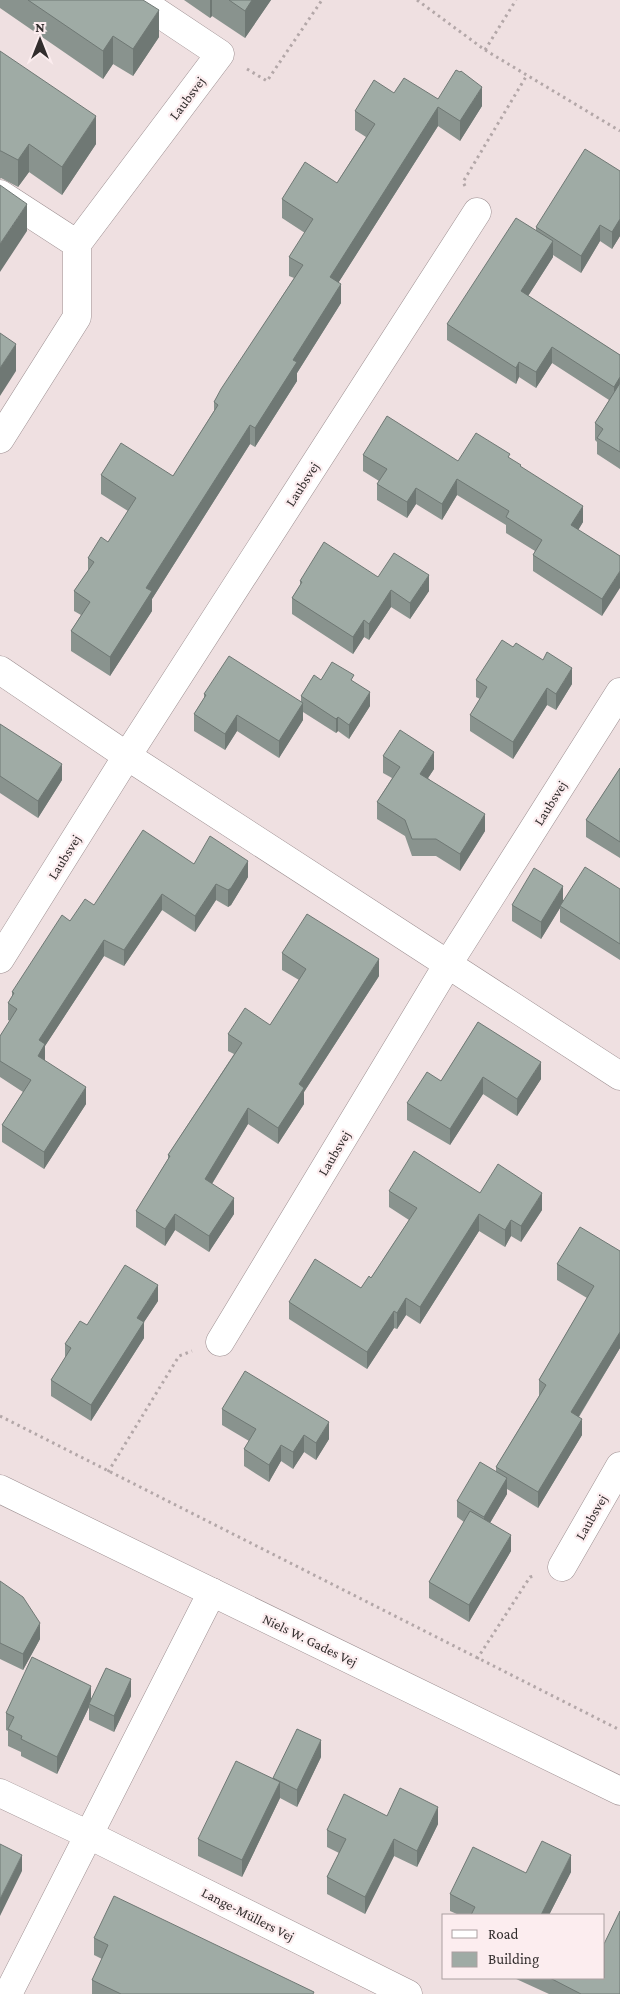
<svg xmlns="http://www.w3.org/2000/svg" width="620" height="1994" viewBox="0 0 620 1994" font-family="'Crimson Pro',serif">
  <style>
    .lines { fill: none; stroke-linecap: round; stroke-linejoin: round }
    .street-casing { stroke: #9d8f91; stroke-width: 29 }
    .secondary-casing { stroke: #9d8f91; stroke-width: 29 }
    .path { stroke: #b3a7a8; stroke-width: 3; stroke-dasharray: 2.5 4; stroke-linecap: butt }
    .street { stroke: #fff; stroke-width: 28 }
    .secondary { stroke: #fff; stroke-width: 28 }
    .wall { fill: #89938e }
    .shaded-wall { fill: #6f7874 }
    .building { fill: #9faba5; stroke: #6f7874 }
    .labels { text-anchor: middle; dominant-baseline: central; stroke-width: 4.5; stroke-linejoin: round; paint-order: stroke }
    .street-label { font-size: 14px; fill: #322d2d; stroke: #fcedef }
  </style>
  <rect width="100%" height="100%" fill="#efe0e1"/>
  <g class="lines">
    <defs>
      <path id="street" d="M0 194 77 244
        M0 439 77 317V244L220 54 139 0
        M0 670 127 756 620 1076
        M0 959 127 756 477 212
        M220 1342 448 964 620 692
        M562 1567 620 1466
        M0 1793 89 1835 408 1994
        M8 1994 212 1592"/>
      <path id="secondary" d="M0 1489 620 1791"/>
    </defs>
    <use href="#street" class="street-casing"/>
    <use href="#secondary" class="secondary-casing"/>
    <path class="path" d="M417 0 485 50 620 131
      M485 50 516 0
      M247 69 267 81 322 0
      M465 186 463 182 527 75
      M0 1416 620 1730
      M108 1472 179 1356 192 1351
      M477 1659 530 1577 534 1576"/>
    <use href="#street" class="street"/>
    <use href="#secondary" class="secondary"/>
  </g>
  <path class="wall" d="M0 0H143L159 37 133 76 113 64 103 79 0 8Z
    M184 0H271L245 38 212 16 210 18Z
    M0 51 96 144 62 195 29 172 18 187 1 178 0 179Z
    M394 93 482 106 460 141 438 126 338 283 341 303 297 373V381L255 447 250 444 152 599V611L110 676 71 651V631L81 615 74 611V591L88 571V558L108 542 128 511 101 494V475L173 476 214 411V402L294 278 289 276V257L305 233 282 218V199L337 183 366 137 355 130V111Z
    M620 171V236L612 249 600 241 581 273 553 255V257L528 296 620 355V469L597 454V442L595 440V423L609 400 552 363 536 388 519 377 516 384 447 340V324L536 230V227Z
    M363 455 458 461 510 458 521 467 583 522 578 530 620 556 602 616 533 571V555L535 551 506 533V525L457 495 442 520 416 504 407 518 377 500V484L379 481 363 471Z
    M378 577 429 591 410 619 391 607 369 640 364 637 353 654 292 614V598L300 585V581Z
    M321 680 354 682 370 706 349 739 338 731 336 733 303 712V720L279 758 237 731 225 750 194 731V714L204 698V694L301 701V696Z
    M476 680 572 684 556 710 547 705 513 759 470 731V715L480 699 476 697Z
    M0 724 62 780 38 818 0 793Z
    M383 756 434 769 428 778 485 831 460 871 436 856H412L405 836 377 819V802L392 778 383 773Z
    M620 768V858L586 837V820Z
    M194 864 248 877 231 905 228 907 216 900 195 932 162 910 124 966 104 956 45 1046V1061L86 1104 44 1169 2 1142V1125L23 1092 0 1077V1036L10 1021 8 1020V1003L12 997V992L70 921 94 905Z
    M620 889V960L560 922V908L541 939 512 921V905L563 901Z
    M282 953 379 976 304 1092V1104L278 1144 248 1124 212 1184 234 1214 209 1252 175 1230 165 1246 136 1227V1211L168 1159V1155L234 1054 228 1051V1034L270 1025 299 980 282 970Z
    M478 1022 541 1079 517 1116 483 1094 450 1145 407 1120V1103L441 1081Z
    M389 1191 480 1193 542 1210 521 1242 511 1236 505 1247 479 1231 420 1324 406 1315 397 1329 394 1328 367 1369 289 1319V1302L361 1288 371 1278 409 1220 389 1207Z
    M620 1251V1348L579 1417 582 1435 538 1508 507 1489V1494L490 1523 511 1551 469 1622 429 1598V1582L464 1522 457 1517V1501L496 1472V1467L539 1396V1380L587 1298 557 1280V1264Z
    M158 1301 144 1322V1338L91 1421 51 1396V1380L65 1358V1344L87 1325Z
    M222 1409 329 1439 316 1460 304 1452 293 1469 281 1461 269 1482 244 1466V1449L249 1441 222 1425Z
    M0 1581 40 1639 23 1670 0 1659Z
    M131 1696 114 1732 89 1720V1707L57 1774 21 1756V1752L8 1746V1731L6 1730V1713Z
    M321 1757 297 1807 280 1798 242 1877 198 1856V1839L273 1778Z
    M387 1816 438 1824 417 1867 394 1856 365 1914 327 1894V1877L339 1853 327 1847V1830Z
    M571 1872 549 1915H459L450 1911V1894L526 1873Z
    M94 1938 314 1994H92V1980L102 1959 94 1955Z
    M514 1978H604L620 1994H549Z"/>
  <path class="shaded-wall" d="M210 0H212V16L210 18Z
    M252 0H271L245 38V11Z
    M159 10V37L133 76V49Z
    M113 36V64L103 79V51Z
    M482 87V106L460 141V121Z
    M438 107V126L330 296V277Z
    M96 116V144L62 195V167Z
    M29 144V172L18 187V160Z
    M27 204V231L0 272V244Z
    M620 219V236L612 249V232Z
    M600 225V241L581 273V256Z
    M553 241V257L521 307V291Z
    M341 284V303L297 373V381L255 447V428L293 360Z
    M16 344V371L0 396V368Z
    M552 347V363L536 388V372Z
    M519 362V377L516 384V368Z
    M620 377V393L614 403V387Z
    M250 425V444L152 599V611L110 676V657L146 588Z
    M457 479V495L442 520V504Z
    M416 488V504L407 518V502Z
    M583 506V522L571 542V525Z
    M620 571V588L602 616V599Z
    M429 575V591L410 619V603Z
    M391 590V607L369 640V624Z
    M364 620V637L353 654V637Z
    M572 668V684L556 710V694Z
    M547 688V705L513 759V742Z
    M370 692V706L349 739V725Z
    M303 703V720L279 758V741Z
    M237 715V731L225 750V734Z
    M338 717V731L336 733V719Z
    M434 752V769L420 790V774Z
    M62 764V780L38 818V801Z
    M485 814V831L460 871V854Z
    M248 861V877L231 905 228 907V890Z
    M216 884V900L195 932V916Z
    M563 886V903L560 906V908L541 939V922Z
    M162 894V910L124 966V950Z
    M104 940V956L45 1046V1061L38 1073 39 1040Z
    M379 959V976L304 1092V1104L278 1144V1128L299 1084Z
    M541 1062V1079L517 1116V1099Z
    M483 1077V1094L450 1145V1129Z
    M86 1087V1104L44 1169V1152Z
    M248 1108V1124L205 1195V1179Z
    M542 1193V1210L521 1242V1226Z
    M234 1198V1214L209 1252V1236Z
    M175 1214V1230L165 1246V1229Z
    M479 1214V1231L420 1324V1307Z
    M511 1220V1236L505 1247V1230Z
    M158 1285V1301L138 1331 144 1322V1338L91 1421V1405L137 1318Z
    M406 1298V1315L397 1329V1313Z
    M394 1311V1328L367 1369V1352Z
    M620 1332V1348L571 1429V1412Z
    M582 1419V1435L538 1508V1492Z
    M329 1422V1439L316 1460V1443Z
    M304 1435V1452L293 1469V1452Z
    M281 1445V1461L269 1482V1465Z
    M507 1478V1494L484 1533V1517Z
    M511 1535V1551L469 1622V1605Z
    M40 1623V1639L23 1670V1654Z
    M131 1679V1696L114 1732V1716Z
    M91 1686V1702L89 1704V1707L57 1774V1757Z
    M321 1740V1757L297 1807V1790Z
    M280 1782V1798L242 1877V1860Z
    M438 1807V1824L417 1867V1851Z
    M394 1839V1856L365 1914V1897Z
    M22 1855V1871L0 1916V1899Z
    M571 1855V1872L549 1915H541Z"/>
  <path class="building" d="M28 0H143L159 10 133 49 113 36 103 51Z
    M229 0H252L245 11Z
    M0 51 96 116 62 167 29 144 18 160 1 151H0Z
    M456 70 460 72 461 71 482 87 460 121 438 107 330 277 341 284 293 360 297 362 255 428 250 425 146 588 152 591 110 657 71 631 90 602 74 591 94 562 88 558 101 537 108 542 136 498 101 475 121 443 173 476 218 405 214 402 221 389 303 265 289 257 313 219 282 199 305 162 337 183 375 124 355 111 374 80 394 93 404 78 438 99Z
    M585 149 620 171V219L612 232 600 225 581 256 536 227Z
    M0 185 27 204 0 244Z
    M516 218 553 241 521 291 620 355V377L614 387 552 347 536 372 519 362 516 368 447 324Z
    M0 333 16 344 0 368Z
    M620 383V452L597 438 603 429 595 423Z
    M387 416 458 461 476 433 510 454 508 457 521 465 520 466 583 506 571 525 620 556V571L602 599 533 555 542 540 506 517 509 511 457 479 442 504 416 488 407 502 377 484 387 469 363 455Z
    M324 542 378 577 394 553 429 575 410 603 391 590 369 624 364 620 353 637 292 598 302 582 300 581Z
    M502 640 513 647 516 643 543 660 547 652 572 668 556 694 547 688 513 742 470 715 487 687 476 680Z
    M229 656 303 703 279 741 237 715 225 734 194 714 206 695 204 694Z
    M332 662 354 675 351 680 370 692 349 725 338 717 336 719 301 696 314 675 321 680Z
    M0 724 62 764 38 801 0 776Z
    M400 730 434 752 420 774 485 814 460 854 436 839H412L405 820 377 802 400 767 383 756Z
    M620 768V842L586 820Z
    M143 830 194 864 210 836 248 861 231 888 228 890 216 884 195 916 162 894 124 950 104 940 39 1040 45 1044 38 1056 86 1087 44 1152 2 1125 31 1080 0 1061V1036L17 1009 8 1003 14 993 12 992 62 915 70 921 85 899 94 905Z
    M585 867 620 889V944L560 906Z
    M534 868 563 886 541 922 512 905Z
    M307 914 379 959 299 1084 304 1088 278 1128 248 1108 205 1179 234 1198 209 1236 175 1214 165 1229 136 1211 170 1156 168 1155 242 1043 228 1034 245 1008 270 1025 306 969 282 953Z
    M478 1022 541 1062 517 1099 483 1077 450 1129 407 1103 427 1072 441 1081Z
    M414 1151 480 1193 498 1164 542 1193 521 1226 511 1220 505 1230 479 1214 420 1307 406 1298 397 1313 394 1311 367 1352 289 1302 315 1259 361 1288 369 1276 371 1278 417 1208 389 1191Z
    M580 1227 620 1251V1332L571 1412 582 1419 538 1492 496 1467 546 1385 539 1380 594 1286 557 1264Z
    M125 1265 158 1285 137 1318 144 1322 91 1405 51 1380 71 1348 65 1344 80 1321 87 1325Z
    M245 1371 329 1422 316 1443 304 1435 293 1452 281 1445 269 1465 244 1449 256 1429 222 1409Z
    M480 1462 507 1478 484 1517 457 1501Z
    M470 1511 511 1535 469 1605 429 1582Z
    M0 1581 23 1597 40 1623 23 1654 0 1643Z
    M32 1657 91 1686 57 1757 21 1739 22 1736 8 1729 14 1717 6 1713Z
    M106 1668 131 1679 114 1716 89 1704Z
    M297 1729 321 1740 297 1790 273 1778Z
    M236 1761 280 1782 242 1860 198 1839Z
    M400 1788 438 1807 417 1851 394 1839 365 1897 327 1877 346 1839 327 1830 344 1794 387 1816Z
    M542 1841 571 1855 541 1915H471L475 1907 450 1894 473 1847 526 1873Z
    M0 1844 22 1855 0 1899Z
    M114 1896 314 1992 313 1994H121L92 1980 108 1945 94 1938Z
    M620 1911V1994H581L550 1978H604V1944Z"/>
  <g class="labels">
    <g class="street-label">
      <text transform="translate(187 98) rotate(-53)">Laubsvej</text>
      <text transform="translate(302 484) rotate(-57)">Laubsvej</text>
      <text transform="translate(550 803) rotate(-58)">Laubsvej</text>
      <text transform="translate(64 857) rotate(-58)">Laubsvej</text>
      <text transform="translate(334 1153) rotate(-59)">Laubsvej</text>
      <text transform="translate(591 1517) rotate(-60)">Laubsvej</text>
      <text transform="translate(310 1640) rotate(26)">Niels W. Gades Vej</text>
      <text transform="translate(248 1914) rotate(27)">Lange-Müllers Vej</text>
    </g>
  </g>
  <rect x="442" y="1914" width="162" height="65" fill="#fcedef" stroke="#aba0a1"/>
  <rect x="452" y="1930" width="25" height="8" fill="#ffffff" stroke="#aba0a1"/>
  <text x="488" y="1939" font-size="15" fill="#322d2d">Road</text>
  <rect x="452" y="1952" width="25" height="15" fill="#9faba5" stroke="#aba0a1"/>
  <text x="488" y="1964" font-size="15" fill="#322d2d">Building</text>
  <g transform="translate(40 40)" stroke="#fcedef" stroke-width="4" paint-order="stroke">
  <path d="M0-4L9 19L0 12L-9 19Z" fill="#322d2d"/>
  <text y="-8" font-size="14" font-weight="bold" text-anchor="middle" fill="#322d2d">N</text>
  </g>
</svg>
